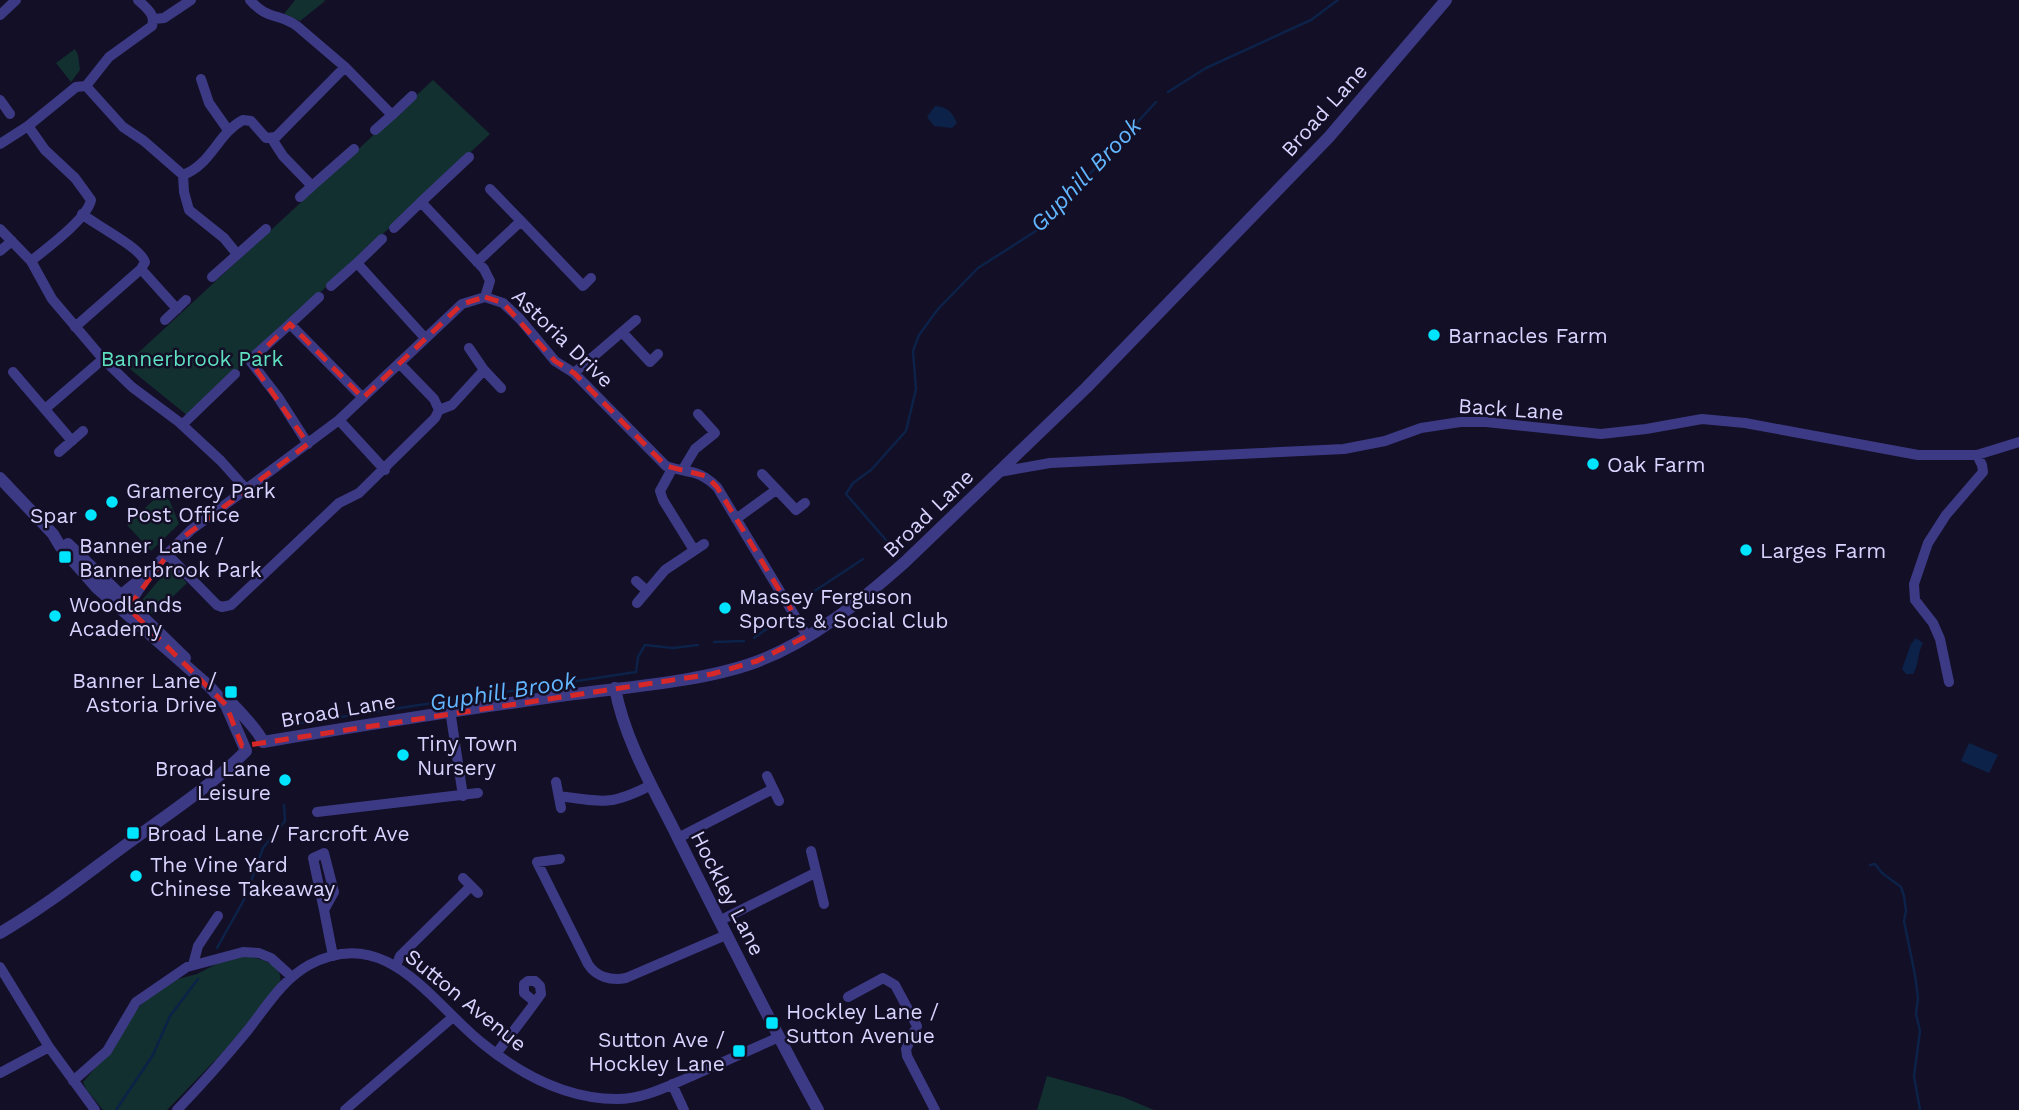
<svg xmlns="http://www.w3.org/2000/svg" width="2019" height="1110" viewBox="0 0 2019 1110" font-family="'Work Sans',sans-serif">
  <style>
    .green { fill: #12302f }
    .water { fill: #0c2248 }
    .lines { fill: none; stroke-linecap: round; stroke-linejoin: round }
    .stream { stroke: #0c2248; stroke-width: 2.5 }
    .minor { stroke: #3d3a85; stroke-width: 10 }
    .tertiary { stroke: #3d3a85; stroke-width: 12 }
    .marked { fill: none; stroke: #d62828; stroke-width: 5; stroke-dasharray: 14 9; stroke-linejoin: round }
    .poi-dot { fill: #00e5ff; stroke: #130f26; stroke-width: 2.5 }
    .labels { text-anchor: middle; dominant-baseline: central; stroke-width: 5; stroke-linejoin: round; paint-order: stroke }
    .street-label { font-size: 21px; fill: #d9d4ff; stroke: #130f26 }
    .poi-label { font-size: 21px; fill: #d9d4ff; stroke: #130f26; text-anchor: start }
    .park-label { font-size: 21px; fill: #5fe0c0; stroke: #130f26 }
    .water-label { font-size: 23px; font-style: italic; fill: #62b6ff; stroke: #130f26 }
  </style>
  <rect width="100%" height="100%" fill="#130f26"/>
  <path class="green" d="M295 0H324L325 1 300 21 284 14Z
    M75 49 78 55 80 70 71 82 56 63Z
    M433 80 490 134 188 416 125 365Z
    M160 494 169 499 179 524 151 551 127 525Z
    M171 566 187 583 158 611 151 614 145 610 142 600Z
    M241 956C257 957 285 963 280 984L226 1049 167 1110H103L86 1089 83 1082 115 1045 133 1014 147 998 174 980 197 974 222 961Z
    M1047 1076 1123 1097 1154 1110H1037Z"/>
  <path class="water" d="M935 106C948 107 952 112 957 123L952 128 934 126 927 117Z
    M1916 638 1923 643C1917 654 1919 665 1913 674H1906L1902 669 1911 644Z
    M1969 743 1998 755 1989 773 1961 761Z"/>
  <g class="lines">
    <path class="stream" d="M1168 92 1206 68 1311 20 1338 0
      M886 540 846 494 853 483 871 470 906 431 916 389 913 351 919 335 938 309 978 268 1039 229 1156 102
      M798 602 863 559
      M754 638 780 619
      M714 642 744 641
      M288 725 636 672 638 657 645 645 673 648 698 645
      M1870 865 1875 864 1882 873 1901 887 1904 896 1906 911 1904 921 1915 975 1918 998 1916 1014 1920 1031 1914 1076 1920 1110
      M217 948 245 898 263 848 285 821 284 805
      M116 1110 153 1055 170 1016 198 979"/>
    <path class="minor" d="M0 15 16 0
      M154 19 164 18 191 0
      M345 67 392 115 412 96
      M201 79 209 103 228 130
      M86 86 109 57 152 26C156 14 146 8 138 0
      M0 100 10 114
      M28 126 45 150 75 178 91 200C87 219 47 248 31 261
      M375 130 392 115
      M272 139 283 156 312 186 300 197
      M0 144 28 126 76 87 86 86 123 127 144 141 183 175C211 165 218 133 243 120L251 121 266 138 276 137 345 67 297 26C279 13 267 20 250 0
      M469 157 421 202 484 269 490 281 485 297
      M183 175 184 192 189 210 224 238 237 254
      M312 186 354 149
      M490 189 521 221
      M394 228 421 202
      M0 229 31 261 52 299 103 359 132 387 179 422 221 461 246 489
      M0 251 12 241
      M477 262 521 221 583 286 591 278
      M357 263 382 239
      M141 269 177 309
      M212 277 266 229
      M331 286 357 263 425 338
      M165 320 186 300
      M290 324 319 297
      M75 327 141 269 145 262C140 247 97 226 82 214
      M622 332 650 362 658 354
      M469 348 484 370 501 388
      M13 372 72 441
      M574 373 636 320
      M45 409 103 359
      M439 410 452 405 484 370
      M339 420 385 470
      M182 425 235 374
      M308 444 278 397 251 362 252 358 290 324 363 398
      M59 452 83 431
      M672 469 660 491 663 500 694 550
      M683 469 695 449 715 433 698 414
      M999 472 1050 463 1344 449 1385 441 1421 428 1460 422H1486L1601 434 1646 429 1702 419 1745 423 1918 455H1977L2019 442
      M762 474 796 510 805 503
      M736 519 776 490
      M167 554 217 605 222 607 231 605 339 503 359 493 435 418 439 410 434 399 399 363
      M152 569 191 530 339 420 462 304 485 297 503 303 520 319 555 361 574 373 666 466C689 474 697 468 717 487L807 636
      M636 581 647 591
      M121 599 120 595 152 569 126 610
      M637 603 665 570 704 544
      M1949 682 1940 639 1933 623 1915 600 1914 584 1928 543 1946 515 1983 472 1982 465 1977 455
      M450 710 463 796
      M767 776 779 801
      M556 782 561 808
      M559 796C602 802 611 806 651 785
      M317 812 478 793
      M678 838 773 789
      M811 851 824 904
      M560 859 537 862 588 964C596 977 611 981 626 978L726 935
      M463 878 478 893
      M324 910 313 858 324 853 334 892 324 910 333 956
      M719 921 815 873
      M193 965 198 946 218 916
      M396 966 400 956 471 886
      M0 967 49 1047 95 1110
      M848 997 883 978 895 985 917 1026 906 1049 907 1056 935 1110
      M496 1054C511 1034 527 1014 541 994L540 986 535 981H528L524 984V993L535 1002
      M0 1073 49 1047
      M73 1081 107 1051 136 1002 187 967 243 952 259 953 271 958 292 977
      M672 1084 684 1110
      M177 1110C202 1084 225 1058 248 1030 266 1007 282 980 309 965 386 923 431 1002 482 1043 520 1074 567 1099 617 1099 644 1099 668 1086 692 1076 721 1063 750 1050 779 1037
      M345 1110 453 1017"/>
    <path class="tertiary" d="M0 478 53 534 60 546 97 588 209 686 226 705 246 751
      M68 544 185 658
      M615 688C625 742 655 791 679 840 724 930 769 1021 818 1110
      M228 700C237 708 260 733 263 742
      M263 742C364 725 465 709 567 695 626 687 701 682 756 662 812 641 861 601 905 562L1086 388 1329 137 1446 0
      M0 933C45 907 86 874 127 844 168 814 210 787 246 751"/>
  </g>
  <path class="marked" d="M485 297 503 303 555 361 574 373 666 466 706 476 717 487 807 636 757 661 712 674 242 746 226 705 128 608 177 542 308 444 251 362 290 324 363 398 462 304Z"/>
  <g class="poi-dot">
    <circle cx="1434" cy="335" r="7"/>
    <circle cx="1593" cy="464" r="7"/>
    <circle cx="112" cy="502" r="7"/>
    <circle cx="91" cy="515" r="7"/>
    <circle cx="1746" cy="550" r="7"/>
    <rect x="58" y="550" width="14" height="14" rx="3.5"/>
    <circle cx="725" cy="608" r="7"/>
    <circle cx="55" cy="616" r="7"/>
    <rect x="224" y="685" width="14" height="14" rx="3.5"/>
    <circle cx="403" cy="755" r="7"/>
    <circle cx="285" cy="780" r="7"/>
    <rect x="126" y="826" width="14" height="14" rx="3.5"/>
    <circle cx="136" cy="876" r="7"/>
    <rect x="765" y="1016" width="14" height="14" rx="3.5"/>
    <rect x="732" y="1044" width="14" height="14" rx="3.5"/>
  </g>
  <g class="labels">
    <g class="street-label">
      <text transform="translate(1324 110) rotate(-48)">Broad Lane</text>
      <text transform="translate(563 338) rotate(44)">Astoria Drive</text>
      <text transform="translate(1511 409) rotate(4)">Back Lane</text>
      <text transform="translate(928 513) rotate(-44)">Broad Lane</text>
      <text transform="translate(338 710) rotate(-10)">Broad Lane</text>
      <text transform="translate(728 893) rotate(63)">Hockley Lane</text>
      <text transform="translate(466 1000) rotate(39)">Sutton Avenue</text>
    </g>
    <g class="poi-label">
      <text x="1448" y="335">Barnacles Farm</text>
      <text x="1607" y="464">Oak Farm</text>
      <text x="126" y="490">Gramercy Park<tspan x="126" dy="24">Post Office</tspan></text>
      <text x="77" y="515" text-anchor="end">Spar</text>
      <text x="79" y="545">Banner Lane /<tspan x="79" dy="24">Bannerbrook Park</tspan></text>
      <text x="1760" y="550">Larges Farm</text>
      <text x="739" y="596">Massey Ferguson<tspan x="739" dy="24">Sports &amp; Social Club</tspan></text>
      <text x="69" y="604">Woodlands<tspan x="69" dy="24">Academy</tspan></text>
      <text x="217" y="680" text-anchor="end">Banner Lane /<tspan x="217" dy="24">Astoria Drive</tspan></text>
      <text x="417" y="743">Tiny Town<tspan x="417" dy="24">Nursery</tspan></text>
      <text x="271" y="768" text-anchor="end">Broad Lane<tspan x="271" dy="24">Leisure</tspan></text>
      <text x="147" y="833">Broad Lane / Farcroft Ave</text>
      <text x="150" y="864">The Vine Yard<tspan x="150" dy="24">Chinese Takeaway</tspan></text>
      <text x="786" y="1011">Hockley Lane /<tspan x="786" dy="24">Sutton Avenue</tspan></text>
      <text x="725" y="1039" text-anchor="end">Sutton Ave /<tspan x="725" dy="24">Hockley Lane</tspan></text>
    </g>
    <g class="park-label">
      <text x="192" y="358">Bannerbrook Park</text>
    </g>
    <g class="water-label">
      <text transform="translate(1086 175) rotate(-46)">Guphill Brook</text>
      <text transform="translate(503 692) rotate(-9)">Guphill Brook</text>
    </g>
  </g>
</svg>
